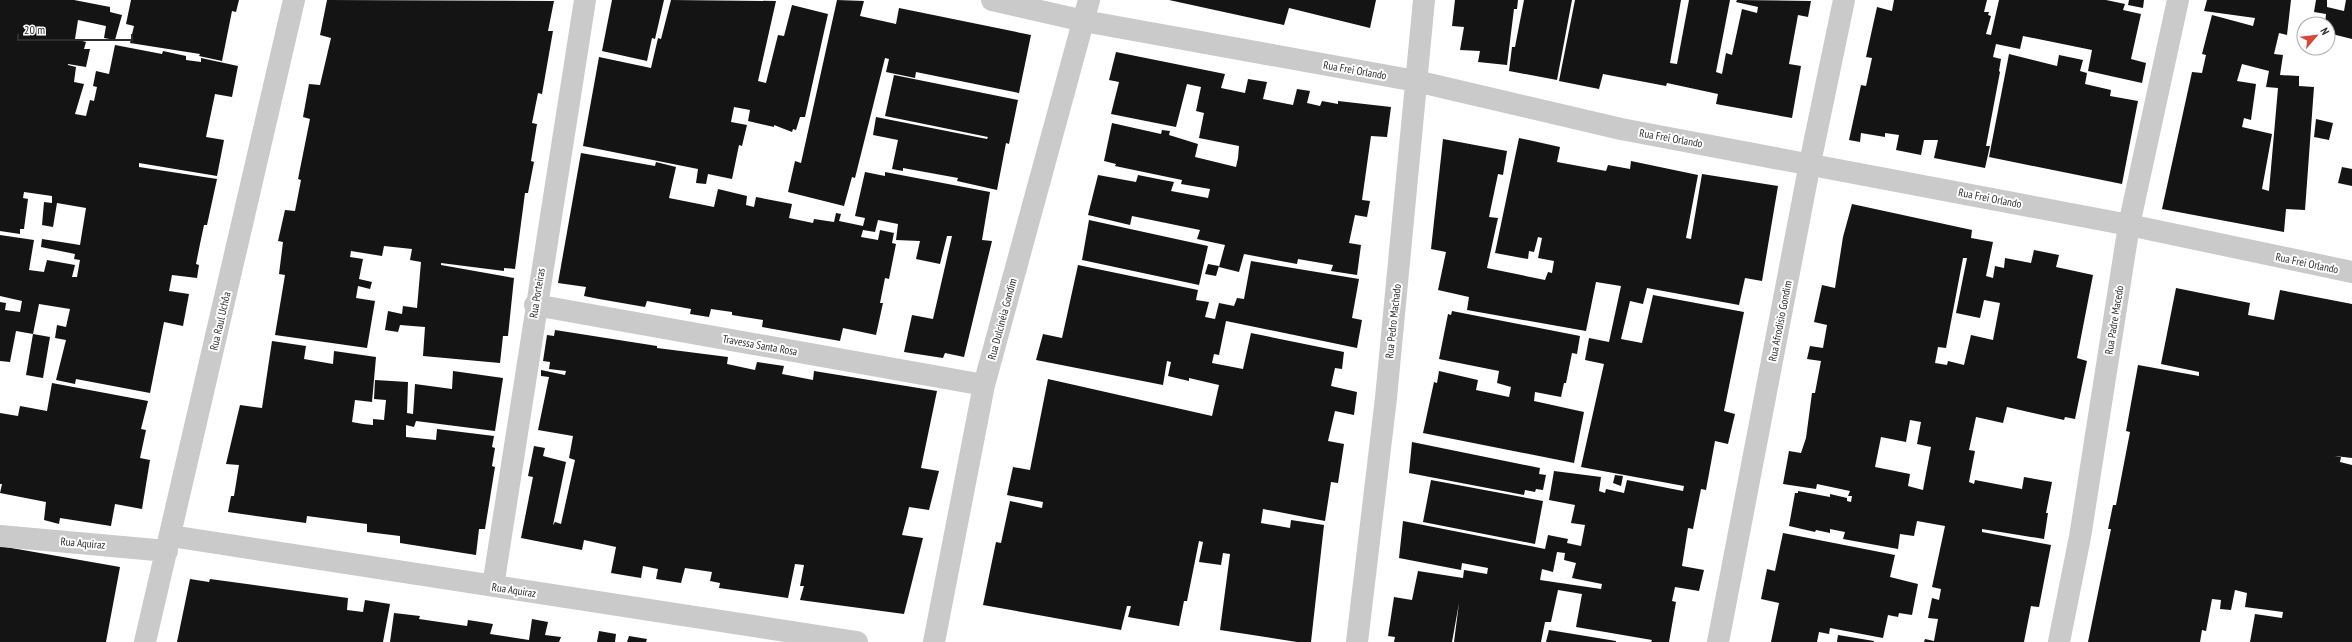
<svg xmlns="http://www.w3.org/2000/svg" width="2352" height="642" viewBox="0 0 2352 642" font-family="'PT Sans Narrow',sans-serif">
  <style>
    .building { fill: #141414; fill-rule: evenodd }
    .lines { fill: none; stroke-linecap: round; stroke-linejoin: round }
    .minor { stroke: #cacaca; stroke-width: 22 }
    .labels { text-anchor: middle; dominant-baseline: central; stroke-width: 4; stroke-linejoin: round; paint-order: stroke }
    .street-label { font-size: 11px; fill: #2d2d2d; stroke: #fff }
  </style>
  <rect width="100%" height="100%" fill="#fff"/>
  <path class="building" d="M0 0H74L110 7V12L122 15 115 40 104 38 106 26 78 20 75 39 86 42 84 49H90L86 67 68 64V65L76 67 74 82 84 84 75 114 86 116 90 100 94 101 97 87 93 86 96 71 109 74 115 45 162 54 163 51 186 56V60L201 62V58L238 66 232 97 215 94 206 137 224 140 217 176 139 163V167L217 179 207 225H204L200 244 196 264 199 265 197 278 172 275 169 291 189 294 183 326 164 322 150 393 76 379 75 384 56 380 66 340 55 338 57 325 66 327 70 309 39 304 33 334 16 331 10 362 0 361V302L6 303 5 310 20 312 22 301 0 296V235L34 240 29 270 44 272 47 260 75 265 72 277H77L80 260 74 259 75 254 41 247 42 239 80 245 86 208 57 203 53 227 42 225 44 202 52 203V196L24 192 23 198 28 199 24 229H20V234L0 231Z
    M131 0H239L236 12 232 11 222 61 199 56 200 54 130 43 134 26 126 24Z
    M327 0 554 1 548 31H553L542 94 538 93 532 123 537 124 531 161 534 162 528 193H525L515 269 504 268V271L441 263V265L514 278 508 336H503L500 363 423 356 425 327 400 325 398 332 385 330 388 311 402 314 403 306 417 308 421 262 410 260 412 249 384 246 382 256 351 251 350 257 363 259 359 279 372 282 370 289 358 286 356 298 375 301 367 348 275 335 285 275 279 274 283 242 278 241 285 210 295 211 301 180 298 179 310 119 303 117 309 84 320 85 331 38 320 35Z
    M612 0H664L655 39 652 38 647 61 602 51Z
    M671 0 776 1 758 81 766 83 778 35 784 36 792 5 828 14 805 117H800L796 130 793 129 792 132 774 125V127L748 121 750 110 734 107 731 122 747 125 742 146 739 145 732 179 708 174 706 184 696 183 698 169 583 146 599 57 651 68 658 38 661 39Z
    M837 0 864 1 860 16 896 24 899 8 1031 35 1019 93 916 72 915 78 886 72 889 59 885 58 855 178 852 177 844 206 788 192 795 161 801 163Z
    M1169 0H1376L1370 28 1289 8 1284 25Z
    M1455 0H1518L1517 9H1514L1507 65 1478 62 1480 51 1460 50 1464 27 1452 26Z
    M1524 0H1572L1557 80 1509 71 1512 47H1515Z
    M1575 0H1681L1670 63 1677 64 1689 0H1730L1716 72 1722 74 1726 53 1732 55 1742 9 1757 13 1758 7 1736 2 1737 0 1811 1 1808 17 1798 15 1789 64 1801 66 1792 118 1716 104 1718 94 1667 83 1666 86 1603 74 1599 89 1559 81Z
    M1894 0H1987L1984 12H1989L1988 15 1991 16 1986 34 1991 35 1999 0H2106L2125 4 2123 10 2141 14 2131 59 2146 63 2142 83 2088 71 2092 50 2023 36 2020 49 1996 44 1993 57 2001 59 1999 71 2000 72 1986 146H1990L1985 168 1934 158 1938 140H1924L1921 155 1896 150 1899 135 1885 133V137L1861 133 1860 142 1849 140 1861 85 1866 86 1872 58 1866 57 1877 7 1892 11Z
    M2129 0H2144L2143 8 2128 5Z
    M2207 0H2291L2287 35 2279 33 2274 54 2283 55 2280 75 2299 76V86L2314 87 2305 210 2286 209 2284 232 2162 209 2192 72 2202 73 2206 55 2202 54 2212 15 2253 26 2255 18 2204 11ZM2242 64 2269 71 2266 87 2278 88 2269 191 2262 189 2272 134 2242 127 2244 118 2251 120 2256 84 2237 81Z
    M2316 0H2327V7L2344 11 2346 0H2352V39L2328 33V24H2325L2326 14 2314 12Z
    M1116 52 1225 74 1221 88 1245 93 1248 79 1267 82 1263 99 1293 105 1297 89 1310 91 1307 103 1320 106 1322 101 1338 104V101L1391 107 1387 137 1371 136 1362 200 1370 201 1367 217 1355 215 1349 243 1361 245 1357 275 1331 271 1333 265 1298 259 1297 264 1244 254 1239 272 1219 267 1225 245 1197 239 1200 230 1132 216 1130 225 1088 215 1098 175 1136 182 1138 175 1163 180 1174 182 1171 191 1208 198 1210 189 1181 184 1182 180 1115 166 1116 164 1104 161 1112 123 1161 134 1162 130 1170 131 1169 135 1198 144 1195 157 1236 167 1238 158 1239 146 1199 138 1204 113 1196 111 1201 87 1187 84 1176 127 1111 114 1119 82 1109 80Z
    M2009 54 2057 66 2059 55 2083 60 2080 71 2087 73 2085 84 2111 90 2110 96 2138 101 2122 184 1989 157Z
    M894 75 1018 100 1009 144 1006 143 997 190 957 181 958 178 903 168V171L892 169 898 140 873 135 876 117 987 139 988 137 885 116Z
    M2316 119 2333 123 2329 140 2314 137Z
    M1519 138 1560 147 1557 162 1606 171 1608 165 1630 169 1631 161 1698 175 1686 238 1691 239 1702 174 1778 186 1762 281 1745 278 1739 305 1647 288 1643 304 1630 301 1621 339 1642 343 1653 295 1744 312 1724 411 1735 414 1728 444 1715 441 1706 490 1701 489 1693 529 1688 528 1682 566 1704 570 1699 591 1675 587 1672 601 1676 602 1669 642H1651L1652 640 1576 627 1582 594 1558 590 1551 622H1545L1541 642H1454L1459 603 1452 642H1394L1395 637 1388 636 1394 597 1412 600 1418 571 1463 578 1464 570 1487 574 1488 568 1462 563 1461 570 1399 558 1403 521 1545 549 1548 535 1568 539 1567 543 1581 546 1585 525 1571 523 1575 505 1549 500 1554 471 1601 477 1599 491 1605 493 1606 489 1624 493 1627 480 1683 491 1684 486 1581 467 1604 364 1585 360 1589 338 1609 342 1621 286 1596 282 1586 331 1467 310 1469 297 1438 290 1446 252 1431 249 1443 139 1507 151 1503 175 1498 174 1489 217 1498 218 1487 268 1545 280 1548 272 1552 273 1554 261 1538 258 1542 238 1538 237 1534 252 1529 251 1528 259 1495 253ZM1557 552 1565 553 1564 560 1576 563 1572 578 1602 584 1601 589 1540 580 1542 569 1553 572Z
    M581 153 655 166 656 162 676 167 669 198 714 207 718 189 747 196 746 205 754 207 756 197 792 204 789 218 813 223 814 219 834 222 836 213 841 214 839 221 863 226 865 218 855 216 865 172 885 176V172L990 192 982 240 992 241 964 357 945 353 943 358 904 352 912 315 933 319 952 236H947L940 264 916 259 920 241 896 240 898 224 878 220 875 232 863 230 861 237 878 240 880 230 894 233 892 243 896 244 889 279 885 278 880 303H883L876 335 843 328 840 341 762 327 763 320 732 315V312L711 309 709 317 690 314 691 309 647 301 645 307 599 299 584 296 586 287 558 283Z
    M2342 167 2352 169V186L2338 183Z
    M1852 204 1972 230 1971 238 1993 242 1986 276 1993 278 1995 266 2004 268 2005 258 2031 263 2034 250 2059 255 2056 267 2093 275 2077 358 2087 361 2075 419 2065 417 2064 420 2007 407 2003 423 1976 417 1969 450 1975 451 1969 482 1974 484 1975 480 2022 489 2024 477 2052 482 2046 513H2048L2044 539 1982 529V532L2051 545 2039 607 2031 606 2024 642H1924L1925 639 1934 641 1938 619 1928 618 1932 598 1939 600 1941 589 1932 587 1945 526 1917 521 1914 536 1900 534 1898 549 1843 539 1845 532 1830 529V533L1816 530 1815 532 1789 526 1795 493H1798V491L1830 497V494L1847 498V501L1851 502 1852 496H1848L1850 491 1817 484 1816 489 1783 484 1789 451 1801 453 1806 438 1812 393H1815L1821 361 1807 359 1810 346 1823 348 1827 325 1814 322 1822 285 1835 288 1843 237ZM1963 258H1967L1956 313 1980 318 1984 300 2000 303 1993 340 1971 335 1964 365 1948 361 1947 365 1935 363 1938 347 1946 348ZM1910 420 1921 422 1917 444 1931 447 1923 490 1908 486 1910 474 1875 467 1881 437 1906 442Z
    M1089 220 1208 246 1199 285 1082 260Z
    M1251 261 1359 279 1352 318 1362 320 1357 348 1226 321 1219 355 1214 354 1212 363 1243 369 1251 333 1344 352 1342 369 1335 368 1331 386 1357 392 1354 415 1335 411 1328 441 1344 444 1338 483 1331 482 1325 521 1263 509 1261 523 1290 528 1291 520 1324 525 1311 642H1297L1220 630 1230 554 1223 553 1221 565 1199 562 1203 542 1199 541 1187 601H1184L1179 626 1128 617 1131 606H1127L1121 630 983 605 996 542 1001 543 1010 501 1042 508 1043 502 1007 495 1013 467 1030 470 1048 379 1212 416 1219 385 1189 378V381L1168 376 1171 362 1167 361 1163 385 1036 360 1043 334 1062 338 1078 265 1198 290 1196 300 1209 302 1205 317 1215 319 1219 303 1234 306 1237 298 1244 299Z
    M1208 264 1219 266 1216 276 1205 274Z
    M2176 288 2250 303 2248 315 2274 320 2280 290 2352 304V458L2335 456 2341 457 2340 462 2352 465V642H2250L2255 614 2282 618 2283 612 2245 607 2247 593 2235 590 2231 610 2220 609 2221 600 2212 599 2206 631 2202 630 2200 642H2088L2111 529H2108L2113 505H2116L2130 432 2126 431 2138 365 2199 376V372L2161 364Z
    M1452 311 1580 336 1577 354 1572 353 1566 383H1564L1561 397 1535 392 1534 401 1584 412 1574 463 1423 433 1434 382 1437 383 1439 371 1478 380 1476 390 1509 397 1511 387 1497 383 1499 371 1439 359 1448 314 1451 315Z
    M555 330 657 346V348L728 357 727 364 755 370 757 362 784 366 782 374 813 380 814 371 937 391 921 468 939 471 929 510 909 507 907 516 902 535 923 538 904 614 800 600 804 586H800L804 565 795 564 788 598 719 588 720 583 710 581 712 572 685 568 681 583 656 579 658 569 643 566 641 578 611 573 616 547 584 540 582 550 521 538 533 477 528 476 534 446 545 448 543 456 566 462 553 525 555 522 561 524 575 460 569 458 573 436 538 430 549 377 541 376V370L565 375 566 371 549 369 550 362 543 361 547 335 554 336Z
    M33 334 50 337 43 378 26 375Z
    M272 341 306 346 304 359 333 364 334 351 376 357 372 402 355 400 352 422 363 424 373 425V419L384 420 386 400 374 399 375 380 408 382 407 413 413 414 415 384 452 389 453 371 503 378 495 431 416 421 414 427 406 425V437L436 440 437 429 494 436 492 447 495 448 492 466 495 467 485 529H479L476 555 400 543V536L367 532V524L307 516 306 523 228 512 231 496H234L239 465 226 464 240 405 262 408Z
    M52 383 148 401 141 429 146 430 140 458 150 460 142 509 115 504 111 526 60 518 59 524 44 520 46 502 0 493 2 484H0V413L18 416 20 406 47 411Z
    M1412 442 1540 468 1539 474 1546 475 1543 490 1536 489 1535 492 1525 490 1524 495 1409 473Z
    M1615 475 1623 476 1621 486 1613 483Z
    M1431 480 1543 501 1535 544 1423 522Z
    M1783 533 1895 555 1890 577 1918 584 1912 615 1899 613 1898 617 1888 615 1883 638 1830 628 1829 634 1819 632 1817 642H1771L1779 603 1761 599 1767 569 1775 571Z
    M0 546 120 567 106 642H0Z
    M190 579 209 582 210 579 348 598 347 610 363 612 365 600 390 604 383 642H177Z
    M394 613 420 616 419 619 467 626 468 620 493 624 490 634 529 640 532 619 548 622 545 635 561 637 559 642H390Z
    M1549 630 1616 641V642H1546Z
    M599 631 616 634 615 642H597Z
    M1838 635 1874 641V642H1837Z
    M629 636 647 639 646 642H627Z"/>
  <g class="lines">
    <path class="minor" d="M992 0 1084 21 1416 81 1621 129 2129 225 2352 272
      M535 305 984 385
      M0 536 167 551
      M171 536 857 642
      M493 586 585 0
      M145 642 294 0
      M934 642 984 385 1089 0
      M1357 642 1386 398 1424 0
      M1718 642 1810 163 1844 0
      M2059 642 2080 537 2129 225 2178 0"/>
  </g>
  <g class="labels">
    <g class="street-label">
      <text transform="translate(1355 70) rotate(10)">Rua Frei Orlando</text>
      <text transform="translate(1671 138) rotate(10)">Rua Frei Orlando</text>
      <text transform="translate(1990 198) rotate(11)">Rua Frei Orlando</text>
      <text transform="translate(2307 263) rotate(12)">Rua Frei Orlando</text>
      <text transform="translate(537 293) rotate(-81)">Rua Porteiras</text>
      <text transform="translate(1002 319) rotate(-75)">Rua Dulcinéia Gondim</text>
      <text transform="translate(2114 320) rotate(-81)">Rua Padre Macedo</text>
      <text transform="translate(220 321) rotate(-77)">Rua Raul Uchôa</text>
      <text transform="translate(1393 321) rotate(-84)">Rua Pedro Machado</text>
      <text transform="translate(1780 321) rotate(-79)">Rua Afrodísio Gondim</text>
      <text transform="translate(760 345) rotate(10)">Travessa Santa Rosa</text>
      <text transform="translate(83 543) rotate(5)">Rua Aquiraz</text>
      <text transform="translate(514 590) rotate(9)">Rua Aquiraz</text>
    </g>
  </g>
  <g transform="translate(2316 36) rotate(62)"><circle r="19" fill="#ffffff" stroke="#ababab"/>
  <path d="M0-3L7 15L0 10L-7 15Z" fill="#da4738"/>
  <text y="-6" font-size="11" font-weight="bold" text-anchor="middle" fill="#2d2d2d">N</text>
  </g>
  <path d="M18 34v6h114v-6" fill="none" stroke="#2d2d2d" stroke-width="2"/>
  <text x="24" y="34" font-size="12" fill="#2d2d2d" stroke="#ffffff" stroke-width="3" paint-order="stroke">20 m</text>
</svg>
